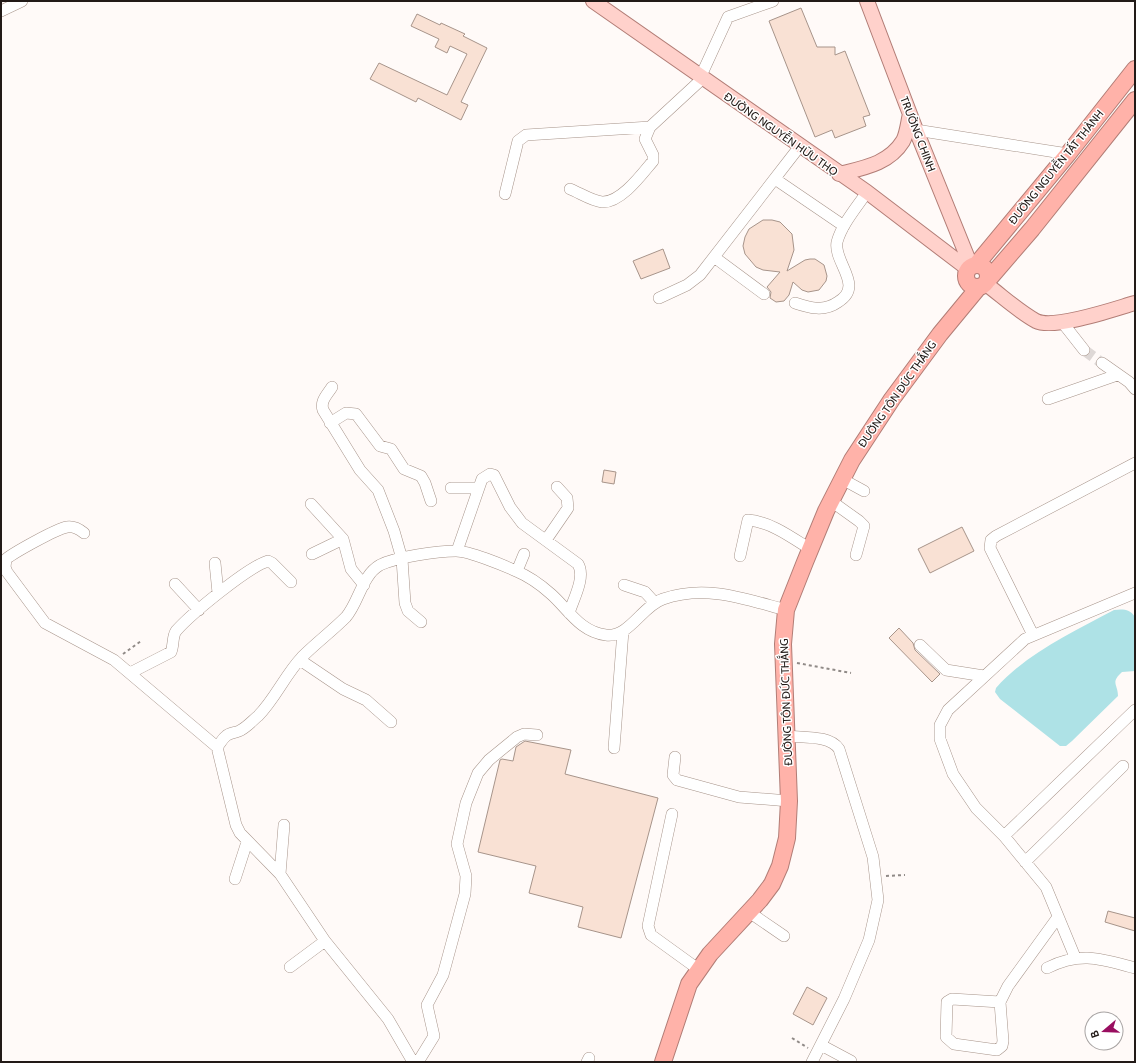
<svg xmlns="http://www.w3.org/2000/svg" width="1136" height="1063" viewBox="0 0 1136 1063" font-family="Cabin,sans-serif">
  <style>
    .water { fill: #aee2e6 }
    .building { fill: #f9e1d4; stroke: #a7948a }
    .lines { fill: none; stroke-linecap: round; stroke-linejoin: round }
    .minor-tunnel { stroke: #ded8d6; stroke-width: 11; stroke-dasharray: 11 5.5; stroke-linecap: butt }
    .minor-casing { stroke: #a7948a; stroke-width: 12 }
    .major-casing { stroke: #b27d76; stroke-width: 16 }
    .highway-casing { stroke: #b27d76; stroke-width: 18 }
    .path { stroke: #908a87; stroke-width: 2; stroke-dasharray: 3 3; stroke-linecap: butt }
    .minor { stroke: #fff; stroke-width: 11 }
    .major { stroke: #ffd1cb; stroke-width: 14 }
    .highway { stroke: #ffb2a9; stroke-width: 16 }
    .labels { text-anchor: middle; dominant-baseline: central; stroke-width: 3; stroke-linejoin: round; paint-order: stroke }
    .street-label { font-size: 11px; fill: #221a17; stroke: #fff }
  </style>
  <rect width="100%" height="100%" fill="#fffaf8"/>
  <path class="water" d="M1114 610C1123 609 1130 609 1135 617V671L1122 672C1110 683 1118 684 1118 696L1072 741 1066 746H1060L1000 699 995 692 996 688C1027 653 1073 632 1114 610Z"/>
  <path class="building" d="M801 8 817 47H835V55L845 51 870 115 863 117 866 126 835 138 832 130 815 137 769 21Z
    M417 14 440 25 441 23 465 34 463 36 487 48 461 102 468 105 461 120 418 98 416 102 370 79 379 63 447 95 467 54 450 46 447 53 435 47 439 39 411 26Z
    M763 220H772L780 222 792 234 794 250 787 271 805 260 810 259H815L824 265 827 276 826 281 819 290 808 292 802 290 793 282 789 295 784 301 776 302 770 298 771 292 767 287 780 272 763 270 756 267 745 254 743 246 745 237 749 229Z
    M663 249 670 268 641 279 633 261Z
    M604 470 616 472 614 484 602 482Z
    M962 527 974 551 930 573 918 549Z
    M899 628 913 643 915 650 940 674 932 682 889 638Z
    M525 741 571 750 565 774 658 798 621 938 578 927 583 907 529 893 536 866 478 852 500 760 502 759 513 761 516 747Z
    M1108 911 1135 918V931L1105 922Z
    M807 987 827 998 813 1025 793 1014Z"/>
  <g class="lines">
    <path class="minor-tunnel" d="M1084 350 1102 363"/>
    <defs>
      <path id="minor" d="M1 11 22 1
        M700 78 728 17 773 1
        M916 130 1068 154
        M775 179 844 226
        M570 189C580 193 592 201 602 202 621 203 642 174 653 161V155L645 139 650 127 702 79
        M505 194 518 141 526 135 650 127
        M714 257 764 294
        M659 298 687 285 700 275 800 146
        M795 303C810 308 824 312 838 302 865 286 833 262 837 242 842 224 857 207 867 192
        M1062 322 1084 350
        M1102 363 1129 382 1135 389
        M332 387C327 395 320 401 323 410L360 470 378 490 394 531 402 559 405 603 408 611 421 622
        M1048 399 1117 375
        M330 423 346 413 356 414 380 446 391 449 404 469 421 476 425 483 431 501
        M842 479 864 491
        M451 488H478
        M831 501 859 521 864 526 856 555
        M311 504 343 539 351 569 364 585
        M84 533C79 529 74 526 67 527 56 529 15 552 6 559L5 567 7 572 45 623 114 660 217 747 236 825 240 833 280 874 325 941 388 1019 413 1062
        M546 540 568 508 567 498 557 487
        M457 551 482 479 490 474 494 475 510 507 522 523 578 564C586 577 573 600 569 613
        M312 554 343 539
        M740 556 748 520C771 522 791 537 810 549
        M215 563 218 593
        M517 571 524 554
        M175 584 199 610
        M624 585 645 592 655 603
        M1033 635 990 548 991 540 996 536 1135 463
        M920 645 946 670 984 676
        M300 660 343 689 366 700 391 722
        M130 673 171 652C174 645 172 637 176 631 191 614 248 567 268 561L272 563 291 582
        M788 736C803 738 830 735 839 749L873 857 878 900 869 940 844 999 812 1062
        M217 747C220 744 222 739 226 736 229 733 234 733 239 731 246 728 252 721 258 716 275 699 285 675 302 657 316 643 332 631 346 617 359 602 362 575 380 565 396 557 438 551 456 551 469 551 503 565 516 571 528 576 541 585 551 594 568 609 580 632 606 635 629 638 642 606 663 599 706 584 745 599 786 610
        M614 748 623 631
        M675 757 673 775 677 780 739 797 789 801
        M672 814 648 926 651 935 698 969
        M1004 836 1135 710
        M1025 862 1123 766
        M280 874 284 825
        M235 879 247 842
        M749 912 784 936
        M1075 957 1046 887 1004 836 976 808 953 774 940 739V725L948 710 1025 639 1135 593
        M290 967 325 941
        M1047 968C1081 951 1101 959 1135 968
        M1000 1002 1003 1041 1002 1046 997 1050 954 1044 946 1037 947 1002 952 999 1000 1002 1008 986 1058 917
        M821 1045 851 1061
        M418 1062 434 1036 427 1005 443 975 465 894 466 876 457 844 466 803 478 773 489 760 517 737 524 734 537 735
        M587 1062 589 1058"/>
      <path id="major" d="M593 1 867 192 968 269
        M867 1 916 130 971 266
        M839 174C863 168 889 164 903 141 907 134 908 122 910 114
        M986 284C1002 296 1018 311 1036 321 1054 330 1114 309 1135 303"/>
      <path id="highway" d="M966 276a11 11 0 1 1 22 0a11 11 0 1 1-22 0Z
        M976 265 1068 154 1135 69
        M988 280 1032 229 1135 100
        M663 1062 689 984 710 954 760 900 772 884 780 866 787 838 789 801 783 644 786 610 805 562 826 511 852 460 892 399 940 334 978 288"/>
    </defs>
    <use href="#minor" class="minor-casing"/>
    <use href="#major" class="major-casing"/>
    <use href="#highway" class="highway-casing"/>
    <path class="path" d="M123 654 141 641
      M797 663 851 673
      M886 876 905 875
      M792 1038 808 1048"/>
    <use href="#minor" class="minor"/>
    <use href="#major" class="major"/>
    <use href="#highway" class="highway"/>
  </g>
  <g class="labels">
    <g class="street-label">
      <text transform="translate(781 134) rotate(35)">ĐƯỜNG NGUYỄN HỮU THỌ</text>
      <text transform="translate(918 134) rotate(69)">TRƯỜNG CHINH</text>
      <text transform="translate(1056 167) rotate(-51)">ĐƯỜNG NGUYỄN TẤT THÀNH</text>
      <text transform="translate(897 394) rotate(-55)">ĐƯỜNG TÔN ĐỨC THẮNG</text>
      <text transform="translate(786 702) rotate(-92)">ĐƯỜNG TÔN ĐỨC THẮNG</text>
    </g>
  </g>
  <rect width="1136" height="1063" fill="none" stroke="#221a17" stroke-width="4"/>
  <g transform="translate(1104 1031) rotate(251)"><circle r="19" fill="#ffffff" stroke="#a7a3a2"/>
  <path d="M0-3L7 15L0 10L-7 15Z" fill="#990e60"/>
  <text y="-6" font-size="11" font-weight="bold" text-anchor="middle" fill="#221a17">B</text>
  </g>
</svg>
